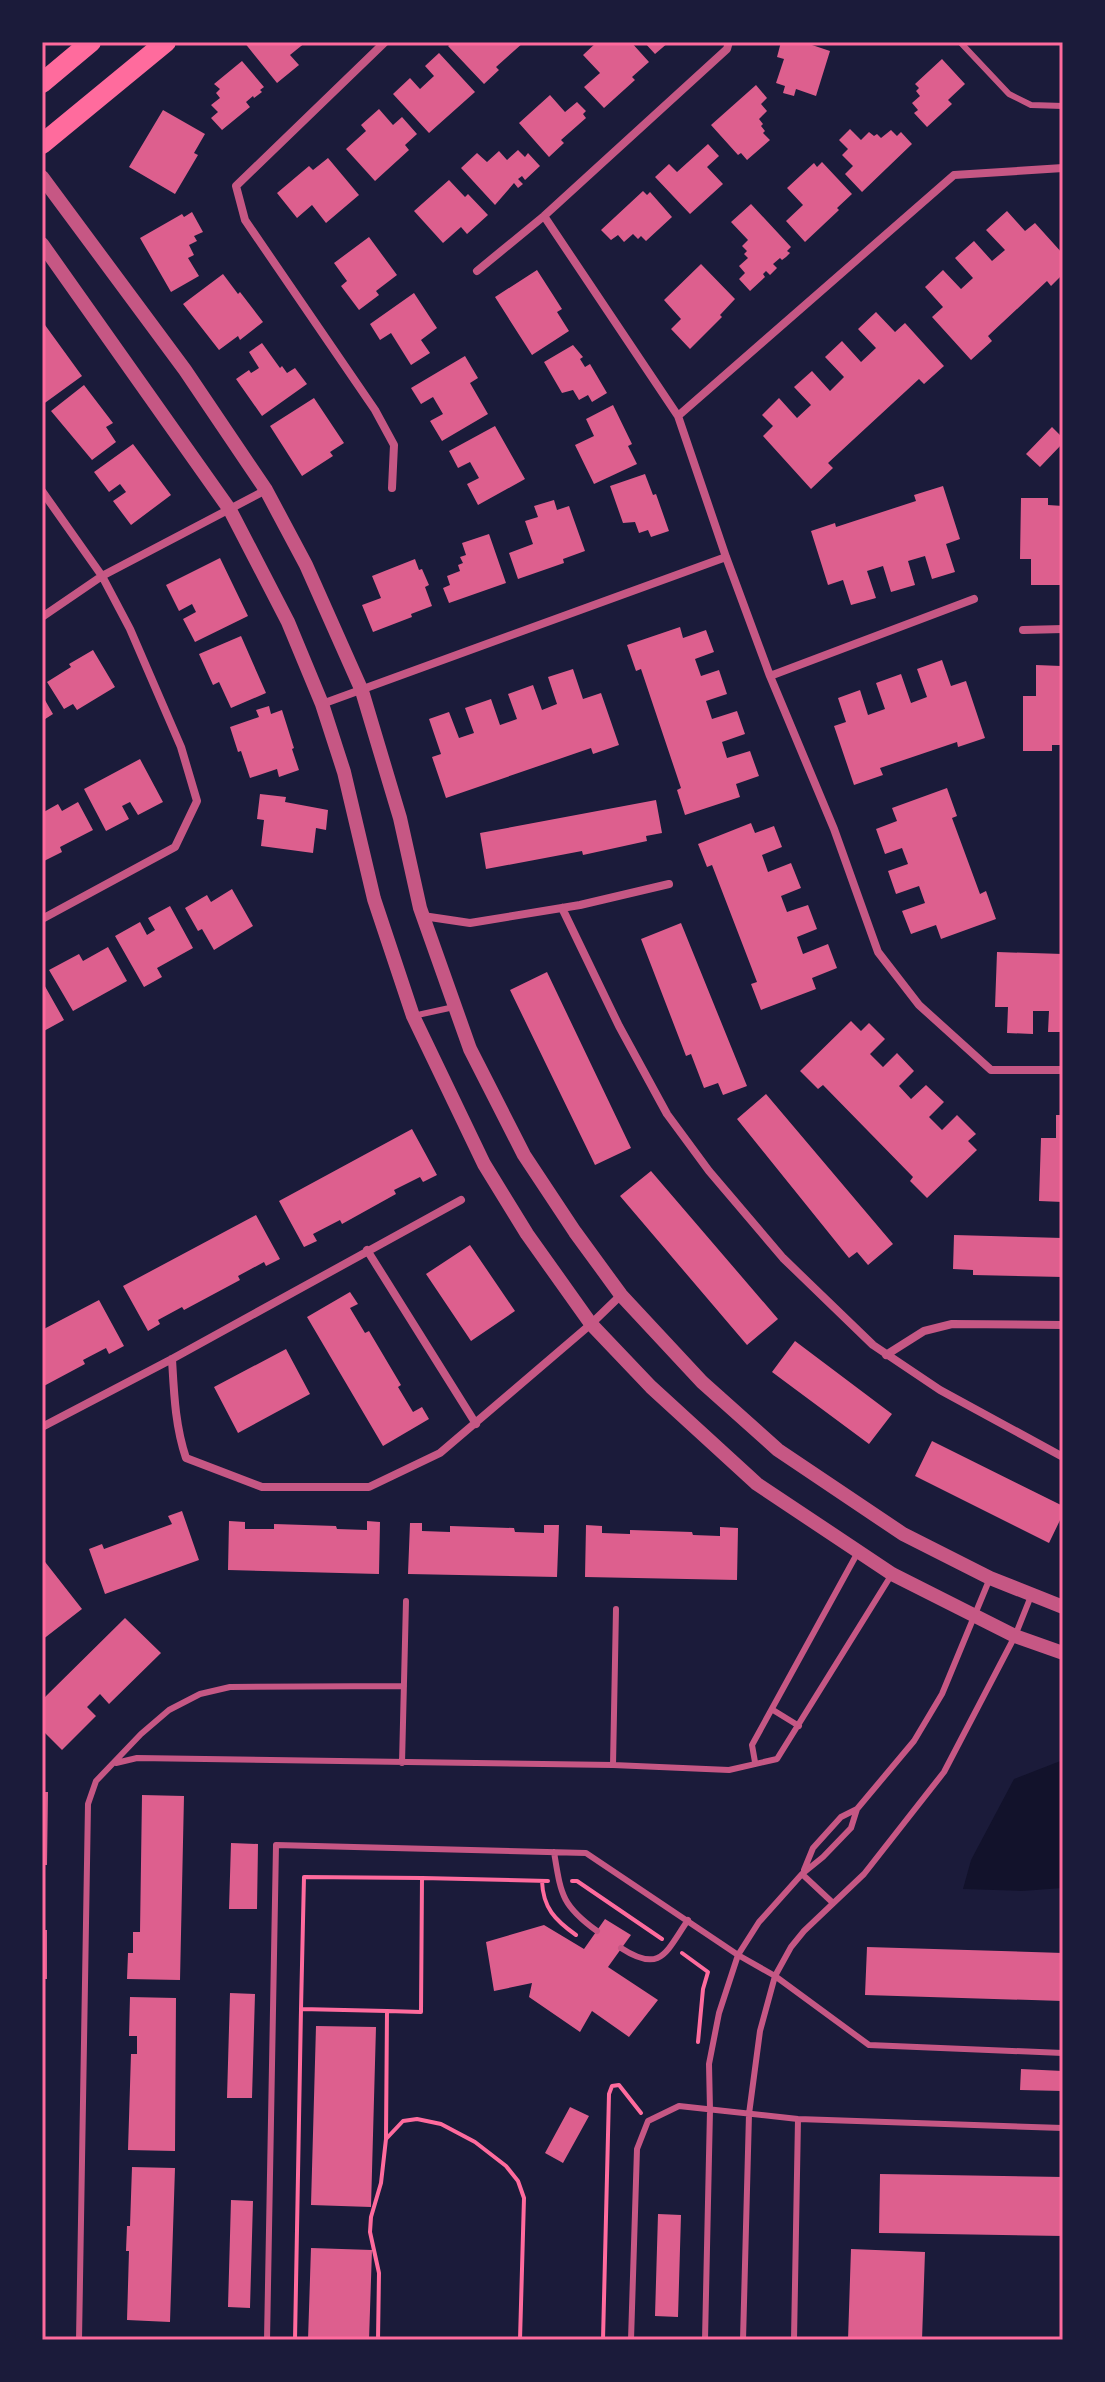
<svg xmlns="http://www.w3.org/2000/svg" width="1105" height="2382" viewBox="0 0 1105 2382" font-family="'Open Sans',sans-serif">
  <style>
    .water { fill: #12122b }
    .building { fill: #dd5f8e }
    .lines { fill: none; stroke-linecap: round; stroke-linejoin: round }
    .path { stroke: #ff6b9d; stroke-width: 4 }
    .service { stroke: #c65784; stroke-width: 6 }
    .minor { stroke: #c65784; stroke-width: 8 }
    .tertiary { stroke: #c65784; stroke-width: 14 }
    .primary { stroke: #ff6b9d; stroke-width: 20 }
    .neatline { fill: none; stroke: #ff6b9d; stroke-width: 3 }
  </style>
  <rect width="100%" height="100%" fill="#1b1b3a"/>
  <path class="water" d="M1063 1760V1888L1022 1891 963 1889 971 1860 1014 1779Z"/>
  <path class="building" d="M244 42H306L290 55 299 65 277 83Z
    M453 42H524L496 67 499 70 484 84 448 46Z
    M597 42H631L649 62 632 77 635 80 604 108 584 87 600 73 583 55Z
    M644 42H669L655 54Z
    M781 42H809V44L830 51 816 96 796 89 794 96 783 93 785 86 776 83 784 59 777 57Z
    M439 53 475 92 429 133 393 94 410 78 420 89 434 76 425 66Z
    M942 59 965 84 948 100 952 104 927 127 914 113 918 110 912 103 920 96 916 91 919 88 915 84Z
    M242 61 264 87 260 90 262 92 254 98 253 96 246 102 250 107 222 130 211 118 218 112 211 105 220 98 216 93 220 89 214 84Z
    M756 85 767 98 761 104 767 111 759 119 763 124 761 126 765 131 763 133 770 140 747 160 741 153 738 155 711 125Z
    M550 95 565 112 577 102 586 111 583 114 586 118 561 140 564 143 549 157 519 123Z
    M379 109 393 125 402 117 417 134 405 145 409 150 375 181 346 149 366 131 361 125Z
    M163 110 205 134 194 153 198 155 175 194 129 167Z
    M850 129 861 140 869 132 874 136 877 134 881 138 891 130 897 136 901 132 912 144 862 192 845 174 853 166 842 155 848 149 839 140Z
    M708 144 719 156 707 167 723 184 690 214 655 177 669 164 677 172Z
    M518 150 525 157 528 153 540 166 525 180 522 176 518 179 523 184 518 188 514 183 495 205 461 168 477 153 487 162 499 151 507 160Z
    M328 158 359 195 326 223 312 205 297 218 277 193 309 166 313 170Z
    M822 162 852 194 837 208 839 210 805 242 786 221 803 205 787 188 814 163 817 167Z
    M449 180 465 197 468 194 488 215 467 234 461 227 443 243 414 211Z
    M643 191 647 195 650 192 672 217 646 241 641 236 638 239 633 234 624 242 618 235 611 240 601 230Z
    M751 204 791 247 787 251 790 253 786 257 782 260 780 258 773 264 777 268 770 275 766 271 763 274 765 277 750 291 739 279 745 273 739 266 748 258 744 254 747 251 742 246 748 240 731 222Z
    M1007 211 1025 231 1035 223 1063 254V274L1051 286 1047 281 988 336 992 341 971 360 932 317 943 307 925 287 943 270 961 289 973 278 955 258 974 241 992 261 1005 250 986 230Z
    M192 212 203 232 194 236 197 241 189 245 194 255 188 258 199 276 171 292 140 238 182 214 184 217Z
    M369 237 397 275 376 291 379 295 359 310 341 286 347 281 334 263Z
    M701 264 735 299 720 315 722 317 690 349 671 329 681 319 664 300Z
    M537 270 562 309 557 312 569 331 532 355 495 297Z
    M223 274 238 294 240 292 263 322 240 340 238 336 219 350 183 304Z
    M414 293 437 328 421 340 430 353 411 365 391 333 380 340 370 324Z
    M876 312 895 332 905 323 944 366 924 384 919 379 828 463 833 468 811 489 763 436 773 426 762 415 779 398 797 418 811 405 794 387 812 371 830 391 844 377 825 357 842 341 861 362 876 348 858 329Z
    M45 325 82 376 42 405V328Z
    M262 343 280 368 282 366 287 373 295 368 307 384 262 416 236 379 249 370 251 373 259 368 249 352Z
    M573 345 583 357 580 359 585 367 590 364 607 393 592 402 588 395 579 400 573 390 562 393 544 362Z
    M465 356 478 378 470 383 488 414 442 441 430 421 443 414 433 397 421 404 411 388Z
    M84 385 113 423 106 427 116 442 92 460 51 411Z
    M314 398 344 443 330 452 333 456 302 476 270 426Z
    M613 405 632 444 628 446 637 464 594 484 575 445 594 436 586 419Z
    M495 426 525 479 478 505 467 484 479 478 470 462 458 468 449 451Z
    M1052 427 1063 438V443L1040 467 1026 454Z
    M133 444 171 495 131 525 113 501 126 492 120 484 109 492 94 472Z
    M645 474 653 495 656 494 669 531 651 537 648 530 639 533 635 522 623 523 610 486Z
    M943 486 960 539 946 544 955 572 932 579 925 556 908 561 915 585 891 592 883 566 867 571 876 598 851 605 843 580 828 585 811 531 835 523 836 527 916 501 914 495Z
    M1021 498H1048V505L1063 506 1062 585H1031V559H1020Z
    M554 500 557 510 569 506 585 551 563 559 564 563 518 579 509 553 533 544 525 521 538 517 534 506Z
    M489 534 506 583 449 603 443 588 450 585 447 576 460 571 458 565 463 563 460 557 466 555 462 543Z
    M220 558 248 616 195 642 183 619 196 612 192 604 179 611 166 585Z
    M415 559 419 570 422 569 429 585 425 587 432 606 411 614 412 617 373 632 362 605 381 598 372 576Z
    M680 627 683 638 706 630 714 652 695 659 701 676 719 670 727 694 706 701 712 719 737 711 745 734 722 742 727 758 750 751 759 776 736 784 740 797 685 815 677 790 681 788 641 669 636 671 627 645Z
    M241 636 266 693 231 708 219 682 213 685 199 654Z
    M93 650 115 687 77 710 73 704 64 709 47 682 71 667 69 664Z
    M942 660 951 686 966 681 985 738 958 747 957 742 880 768 883 775 854 785 834 726 846 722 838 698 860 690 868 715 885 709 876 683 901 674 911 703 927 697 917 669Z
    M1036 665 1061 666 1063 745H1052V751H1023V696H1036Z
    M573 669 583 699 601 693 619 745 593 754 591 748 446 798 432 757 441 754 429 719 449 712 459 738 474 733 465 708 491 699 500 725 517 719 508 694 533 685 542 710 557 704 548 677Z
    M42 695 53 714 42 721Z
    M269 706 271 714 282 710 294 748 292 749 299 770 279 777 277 769 250 778 241 751 238 752 230 727 259 717 256 710Z
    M140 759 163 802 138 815 130 802 122 806 129 819 106 831 84 789Z
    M947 788 957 816 952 818 980 894 986 891 996 919 941 939 936 925 911 934 902 911 925 903 919 886 896 894 888 871 908 864 902 848 885 854 876 829 897 821 892 808Z
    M260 794 286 797 285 802 328 810 326 830 316 828 313 853 261 846 264 820 257 819Z
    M656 800 662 833 646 836 647 841 583 855 582 851 486 869 480 833Z
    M78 802 93 830 60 847 62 852 42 862V813L58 804 62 811Z
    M751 823 755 833 774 826 782 847 762 855 768 872 791 863 801 888 781 896 787 912 808 905 817 929 797 937 803 954 828 944 837 968 812 978 816 989 761 1010 751 984 757 982 712 865 707 867 698 844Z
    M232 889 253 926 214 950 202 929 198 931 185 908 207 895 211 902Z
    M170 906 193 948 157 968 162 977 144 987 115 936 140 922 147 935 155 930 148 918Z
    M681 923 747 1086 723 1095 718 1083 704 1088 691 1054 686 1056 641 939Z
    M108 947 127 981 73 1011 49 970 79 954 83 961Z
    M997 952 1063 954V1032H1048L1049 1011H1033V1034L1007 1033 1008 1007H995Z
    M547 972 631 1148 595 1165 510 990Z
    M42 981 64 1020 42 1032Z
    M851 1021 861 1031 869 1023 885 1039 870 1054 883 1067 897 1053 914 1071 899 1086 911 1099 926 1085 944 1102 929 1117 942 1130 957 1115 976 1134 968 1141 977 1150 927 1198 910 1181 913 1177 823 1085 818 1089 800 1071Z
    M766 1094 893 1244 868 1265 857 1252 849 1258 737 1119Z
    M1056 1115H1063V1202L1039 1201 1041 1138H1056Z
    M412 1129 437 1175 423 1182 420 1177 394 1190 396 1194 342 1224 340 1220 313 1234 317 1241 304 1247 279 1201Z
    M651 1171 778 1319 747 1345 620 1196Z
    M256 1215 280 1259 266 1266 264 1262 238 1276 240 1280 184 1310 182 1307 158 1320 160 1324 148 1331 123 1286Z
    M954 1235 1063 1238V1277L973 1275V1270L953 1269Z
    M470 1245 515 1311 471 1341 426 1274Z
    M350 1292 358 1304 350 1308 365 1333 369 1331 401 1385 398 1387 413 1412 422 1407 429 1419 383 1446 307 1317Z
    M99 1300 124 1346 109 1354 106 1348 83 1360 85 1364 42 1387V1330Z
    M795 1341 892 1414 869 1444 772 1372Z
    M286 1349 310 1394 238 1433 214 1387Z
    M932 1441 1063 1506V1514L1049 1543 915 1476Z
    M182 1511 199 1560 105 1594 89 1549 102 1544 104 1549 172 1524 168 1516Z
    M229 1521 245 1522V1529H274V1524L336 1526 337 1529 367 1530V1521L380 1522 379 1574 228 1570Z
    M410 1523H422V1531L450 1532V1526L514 1528 515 1532 544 1533V1525H559L557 1577 408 1574Z
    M586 1525 602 1526V1533L630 1534V1530L692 1532 693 1535 720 1536V1527L738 1528 737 1580 585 1577Z
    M42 1558 82 1609 42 1640Z
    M125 1618 161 1653 109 1704 100 1694 87 1707 96 1716 62 1750 42 1730V1700Z
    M42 1792H48L47 1865H42Z
    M142 1795 184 1796 180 1980 127 1979 128 1953H133V1932H140Z
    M231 1843 258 1844 257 1909H229Z
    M605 1919 631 1935 608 1967 658 2000 629 2037 592 2011 580 2032 529 1997 532 1983 494 1991 486 1942 544 1925 584 1949Z
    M42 1930H47V1979H42Z
    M867 1947 1063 1953V2001L865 1995Z
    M230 1993 255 1994 252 2098H227Z
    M130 1997 176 1998 175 2151 128 2150 131 2054H137V2036H129Z
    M316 2026 376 2027 371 2207 311 2205Z
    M1021 2069 1063 2071V2091L1020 2090Z
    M570 2107 589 2116 563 2163 545 2153Z
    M132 2167 175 2168 170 2322 127 2320 129 2251H126L127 2226H130Z
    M880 2174 1063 2177V2236L879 2233Z
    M231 2200 253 2201 250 2308 228 2307Z
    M658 2214 681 2215 678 2317 655 2316Z
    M311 2248 372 2250 369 2340H308Z
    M851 2249 925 2252 922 2340H848Z"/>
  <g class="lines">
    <path class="path" d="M422 1878 548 1881
      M542 1881C543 1908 555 1920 576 1935
      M572 1881H577L662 1939
      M682 1953 708 1972 703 1989 698 2042
      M301 2009 304 1877 422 1878 421 2012 387 2011
      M295 2340 301 2009 387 2011 386 2139
      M378 2340 379 2273 370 2232 371 2217 381 2183 386 2139 403 2121 417 2119 441 2124 475 2142 506 2166 518 2181 524 2198 520 2340
      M603 2340 609 2094 612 2086 619 2085 641 2113"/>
    <path class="service" d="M960 42 1009 94 1031 105 1063 106
      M413 1016 454 1007
      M773 1710 799 1726
      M755 1762 752 1745 858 1552
      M116 1763 137 1758 613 1765 729 1770 777 1759 892 1574
      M402 1763 406 1601
      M613 1765 616 1609
      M554 1852C561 1894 561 1905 597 1931
      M804 1870 813 1848 841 1817 857 1809 914 1741 942 1694 990 1578
      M802 1874 833 1903
      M621 1948C661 1974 666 1952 688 1920
      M79 2340 88 1804 96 1781 141 1734 169 1710 200 1694 230 1687 404 1686
      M267 2340 276 1845 586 1853 738 1955 775 1976 869 2045 1063 2053
      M631 2340 637 2149 648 2121 679 2106 798 2119 1063 2128
      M705 2340 710 2110 709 2064 719 2013 738 1955 759 1922 802 1874 823 1857 851 1828 857 1809
      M743 2340 749 2114 760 2031 775 1976 791 1947 804 1931 864 1874 944 1772 1015 1636 1031 1596
      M794 2340 798 2119"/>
    <path class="minor" d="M385 42 236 186 245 220 375 410 394 445 392 488
      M544 216 678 416 726 557 770 676 834 829 878 952 919 1005 991 1070H1063
      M477 271 544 216 727 49 729 42
      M678 416 954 175 1063 168
      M42 491 102 576 130 629 181 747 197 801 175 847 42 919
      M42 617 102 576 266 490
      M1023 630 1063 629
      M770 676 974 599
      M322 704 726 557
      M562 908 619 1026 667 1114 709 1171 783 1258 873 1345 940 1390 1063 1457
      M423 916 470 923 580 905 669 884
      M367 1250 476 1424
      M886 1355 924 1331 952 1324 1063 1325
      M172 1359C174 1393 175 1425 186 1458L262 1487H369L440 1453 591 1324 621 1295
      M42 1427 172 1359 461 1200"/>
    <path class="tertiary" d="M42 177 185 370 266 490 306 565 362 691 400 818 420 908 470 1049 524 1155 575 1232 621 1295 702 1382 778 1450 903 1534 990 1578 1063 1607
      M42 244 230 510 288 622 322 704 344 772 374 899 413 1016 484 1164 527 1234 591 1324 651 1387 757 1484 892 1574 1015 1636 1063 1653"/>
    <path class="primary" d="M42 83 91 42
      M42 144 166 42"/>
  </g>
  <rect width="1105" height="2382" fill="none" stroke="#1b1b3a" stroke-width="88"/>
  <rect x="44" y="44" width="1017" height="2294" class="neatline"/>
</svg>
